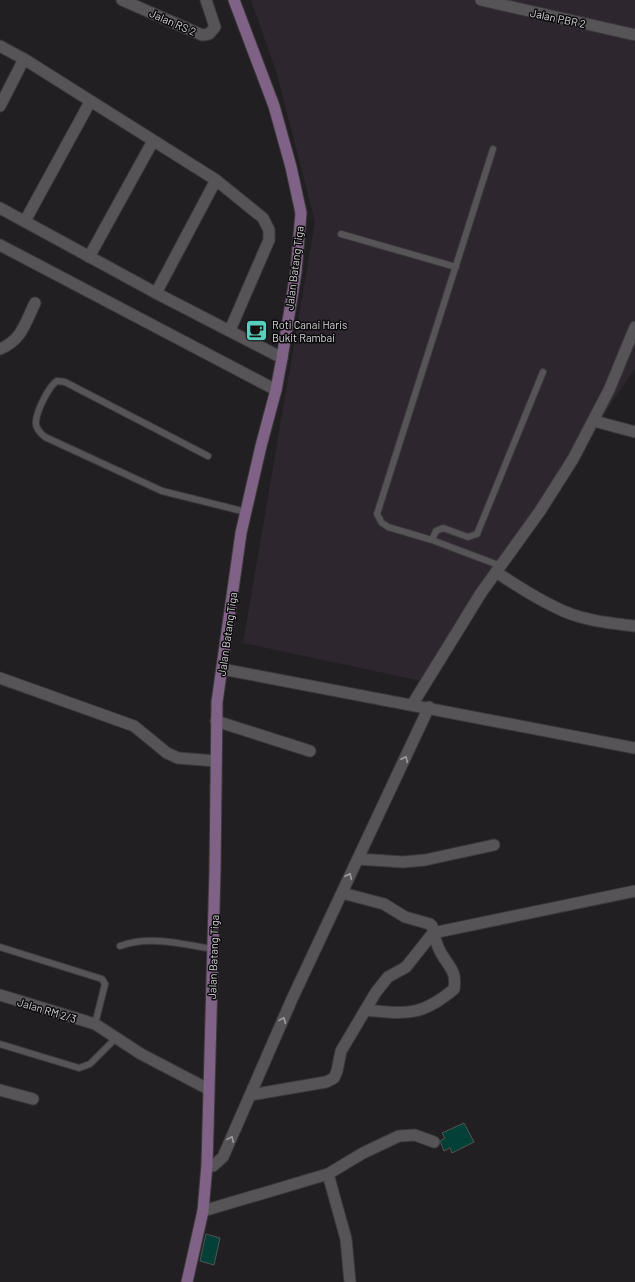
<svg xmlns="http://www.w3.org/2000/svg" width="635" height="1282" viewBox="0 0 635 1282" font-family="Barlow,sans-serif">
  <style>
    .built { fill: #2d262e }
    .building { fill: #024038; stroke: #505654 }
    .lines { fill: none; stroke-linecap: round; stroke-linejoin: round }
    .service-casing { stroke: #3c393d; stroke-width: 8 }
    .minor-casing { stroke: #3c393d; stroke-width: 13 }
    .tertiary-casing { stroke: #3c393d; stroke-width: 13 }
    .secondary-casing { stroke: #3c393d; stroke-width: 13 }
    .service { stroke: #575458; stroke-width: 6 }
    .minor { stroke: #575458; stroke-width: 11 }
    .tertiary { stroke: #575458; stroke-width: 11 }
    .secondary { stroke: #806286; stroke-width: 11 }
    .oneway { stroke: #9e9c9e }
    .labels { text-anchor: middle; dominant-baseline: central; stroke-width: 3; stroke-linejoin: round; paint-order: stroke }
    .street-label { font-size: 11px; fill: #d8d6d8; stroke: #0a090b }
    .poi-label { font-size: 11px; fill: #d8d6d8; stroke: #0a090b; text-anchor: start }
  </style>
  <rect width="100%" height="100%" fill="#221f22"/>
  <path class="built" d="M251 0H635V368L426 682 243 643 315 222 277 74Z"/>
  <path class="building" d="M464 1123 474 1142 452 1153 450 1148 444 1151 440 1141 445 1138 442 1133Z
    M206 1234 220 1238 214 1265 200 1261Z"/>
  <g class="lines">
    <defs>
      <path id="service" d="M493 149 377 514 382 523 388 527 432 540 501 566
        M341 234 456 267
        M208 456 65 382 57 381C49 386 37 410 36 421 35 427 40 433 45 437L162 491 246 512
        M432 540 436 531 443 528 468 537 477 534 543 372
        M120 946C151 935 181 944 213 949
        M0 947 102 979 105 984 95 1024
        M0 1044 79 1068 90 1064 116 1038"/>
      <path id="minor" d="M122 0 202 35 209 34 215 27 206 0
        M481 0 635 35
        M0 46 24 59 216 180 263 218 269 230V240L230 330
        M0 106 24 59
        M0 208 156 293 282 358
        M25 221 90 102
        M89 257 153 141
        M156 293 216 180
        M0 349C22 340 25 323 35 303
        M594 421 635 432
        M496 572C517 586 553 609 577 616 596 622 615 624 635 626
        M0 678 134 726 167 753 178 758 216 761
        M216 721 310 751
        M358 859 403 862 425 860 494 845
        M342 893 384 904 405 917 430 924 432 926C434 936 436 944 441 953 449 967 457 971 454 989 421 1017 405 1014 365 1010
        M0 995 95 1024 141 1054 208 1089
        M0 1090 33 1099
        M250 1095 326 1082 334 1078 337 1071 341 1051 376 992 388 977 406 967 433 933 635 891
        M207 1165 213 1166 223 1157 292 999 429 707
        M328 1174 346 1239 350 1282
        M203 1211 328 1174 363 1153 399 1136 415 1135 434 1142"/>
      <path id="tertiary" d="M0 245 276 390
        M222 669 635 748
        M412 705 481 593 540 511 573 459 609 390 635 327"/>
      <path id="secondary" d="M187 1282 203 1211 207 1165 215 870 217 702 241 533 261 446 276 390 282 358 296 272 301 213 291 167 274 106 234 0"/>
    </defs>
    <use href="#service" class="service-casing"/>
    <use href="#minor" class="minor-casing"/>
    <use href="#tertiary" class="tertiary-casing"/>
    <use href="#secondary" class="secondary-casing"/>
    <use href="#service" class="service"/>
    <use href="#minor" class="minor"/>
    <use href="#tertiary" class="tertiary"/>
    <use href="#secondary" class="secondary"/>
  </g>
  <defs><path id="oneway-chevron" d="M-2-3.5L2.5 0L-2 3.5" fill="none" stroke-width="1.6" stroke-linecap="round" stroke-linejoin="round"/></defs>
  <g class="oneway">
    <use href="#oneway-chevron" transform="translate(405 759) rotate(-65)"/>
    <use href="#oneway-chevron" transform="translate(349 876) rotate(-65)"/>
    <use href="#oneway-chevron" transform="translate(283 1020) rotate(-66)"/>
    <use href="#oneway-chevron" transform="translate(231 1139) rotate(-66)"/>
  </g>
  <defs>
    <symbol id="cafe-square" viewBox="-11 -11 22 22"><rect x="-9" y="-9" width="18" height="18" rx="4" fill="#5acebd" stroke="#0a090b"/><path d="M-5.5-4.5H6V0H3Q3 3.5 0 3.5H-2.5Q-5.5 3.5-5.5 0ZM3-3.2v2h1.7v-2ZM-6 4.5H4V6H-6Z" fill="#111"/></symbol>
  </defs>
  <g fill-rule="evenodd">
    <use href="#cafe-square" x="244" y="318" width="25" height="25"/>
  </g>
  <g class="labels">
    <g class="street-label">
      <text transform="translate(558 18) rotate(12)">Jalan PBR 2</text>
      <text transform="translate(173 22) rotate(24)">Jalan RS 2</text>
      <text transform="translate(294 268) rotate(-83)">Jalan Batang Tiga</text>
      <text transform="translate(227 634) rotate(-82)">Jalan Batang Tiga</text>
      <text transform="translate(213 957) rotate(-88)">Jalan Batang Tiga</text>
      <text transform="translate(47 1010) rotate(17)">Jalan RM 2/3</text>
    </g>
    <g class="poi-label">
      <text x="272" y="324">Roti Canai Haris<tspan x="272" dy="13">Bukit Rambai</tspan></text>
    </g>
  </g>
</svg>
